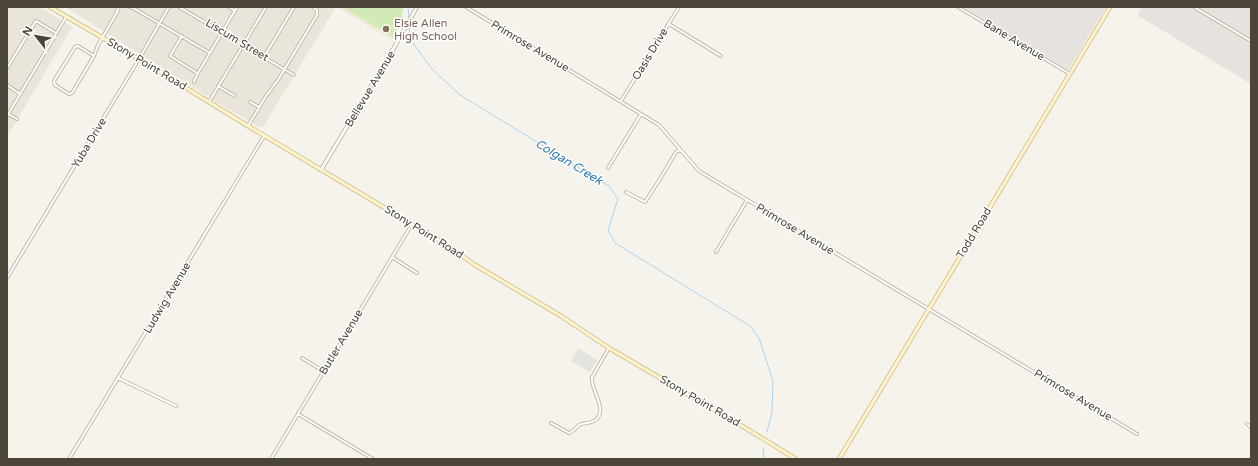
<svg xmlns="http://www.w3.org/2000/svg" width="1258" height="466" viewBox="0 0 1258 466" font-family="'Varela Round',sans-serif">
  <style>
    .residential { fill: #eae5da }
    .industrial { fill: #e6e2dd }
    .education { fill: #efe8d6 }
    .green { fill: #d2eab5 }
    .parking { fill: #e5e3e0 }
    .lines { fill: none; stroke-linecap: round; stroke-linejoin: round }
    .stream { stroke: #a9d4f2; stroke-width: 1 }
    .minor-casing { stroke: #c2bbae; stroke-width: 4 }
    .tertiary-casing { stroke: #c2bbae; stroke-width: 4.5 }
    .secondary-casing { stroke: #d6c79b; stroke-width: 5 }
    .minor { stroke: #fff; stroke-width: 2 }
    .tertiary { stroke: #fff; stroke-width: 2.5 }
    .secondary { stroke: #fff3cd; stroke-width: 3 }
    .education-dot { fill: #8d6e63; stroke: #fff; stroke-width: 1.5 }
    .labels { text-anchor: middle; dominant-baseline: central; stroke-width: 3; stroke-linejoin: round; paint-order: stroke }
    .education-label { font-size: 11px; fill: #785e54; stroke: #fff; text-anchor: start }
    .street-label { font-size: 11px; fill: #4b4439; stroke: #fff }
    .water-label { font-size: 12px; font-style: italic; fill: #2e7ab2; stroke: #fff }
  </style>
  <rect width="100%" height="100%" fill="#f6f3ec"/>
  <path class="residential" d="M7 7H40L72 27 7 137Z
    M65 7H336L263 127H260L228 109Z"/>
  <path class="industrial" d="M963 7H1106L1068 70Z
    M1142 7H1251V84L1137 15Z"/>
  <path class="education" d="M337 7H404L402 14 403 21 392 40Z"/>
  <path class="green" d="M343 7H404L402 14 403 21 393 37Z"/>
  <path class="parking" d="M578 348 597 360 590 372 571 361Z"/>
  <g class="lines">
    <path class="stream" d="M408 7 409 20
      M409 24 410 39 432 69 460 95 609 186 618 199 608 230 615 243 750 326 759 338 773 381 772 412 767 432
      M763 448 764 459"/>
    <defs>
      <path id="minor" d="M130 7 133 8 210 53
        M179 7 294 75
        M229 7 235 11
        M466 7 659 125 699 171 1137 434
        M958 7 1070 74
        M1194 7 1251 41
        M669 24 721 56
        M182 36 170 56 197 73
        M94 56 78 46 75 47 54 81 55 85 69 94 72 93 94 56 98 45 116 14 119 7
        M264 57 294 7
        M7 68 36 21 56 33
        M194 82C196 77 197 73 201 68L237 7
        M7 85 20 94
        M218 86 235 96
        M621 101 679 7
        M209 102 266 7
        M250 102 259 107
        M8 114 17 119
        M7 116 66 17
        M248 126 266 96 278 80 317 15V10L313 7
        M608 168 641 114
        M626 192 645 202 660 179 676 152 680 150
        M716 252 747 200
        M392 257 417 273
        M7 278 139 59 169 7
        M302 358 323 371
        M118 378 176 406
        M298 414 373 459
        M551 423 569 433C574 432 576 426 581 424 586 423 590 423 594 421 610 411 590 390 592 377L609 348
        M1247 424 1251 427
        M69 459 264 136
        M271 459 412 224"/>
      <path id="tertiary" d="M321 170 395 46 417 7"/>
      <path id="secondary" d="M50 7 139 59 248 126 445 244 475 265 561 316 609 348 747 429 796 459
        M839 459 1110 7"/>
    </defs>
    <use href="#minor" class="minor-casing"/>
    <use href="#tertiary" class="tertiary-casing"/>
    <use href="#secondary" class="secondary-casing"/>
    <use href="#minor" class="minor"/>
    <use href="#tertiary" class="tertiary"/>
    <use href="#secondary" class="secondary"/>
  </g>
  <circle class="education-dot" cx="386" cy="29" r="4"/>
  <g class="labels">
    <g class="education-label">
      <text x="394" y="23">Elsie Allen<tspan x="394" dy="13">High School</tspan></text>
    </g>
    <g class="street-label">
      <text transform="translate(237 40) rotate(31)">Liscum Street</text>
      <text transform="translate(1014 40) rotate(31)">Bane Avenue</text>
      <text transform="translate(530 46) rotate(31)">Primrose Avenue</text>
      <text transform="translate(650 54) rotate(-59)">Oasis Drive</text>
      <text transform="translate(147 64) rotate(31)">Stony Point Road</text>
      <text transform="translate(370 89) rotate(-59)">Bellevue Avenue</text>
      <text transform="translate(89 143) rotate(-59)">Yuba Drive</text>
      <text transform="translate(795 229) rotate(31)">Primrose Avenue</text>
      <text transform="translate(424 232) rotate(32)">Stony Point Road</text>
      <text transform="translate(974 233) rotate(-59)">Todd Road</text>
      <text transform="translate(167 298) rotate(-59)">Ludwig Avenue</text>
      <text transform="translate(341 342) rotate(-59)">Butler Avenue</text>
      <text transform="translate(1073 395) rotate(31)">Primrose Avenue</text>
      <text transform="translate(700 401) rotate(30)">Stony Point Road</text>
    </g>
    <g class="water-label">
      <text transform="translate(569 162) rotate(31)">Colgan Creek</text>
    </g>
  </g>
  <rect width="1258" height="466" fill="none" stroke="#4b4439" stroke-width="16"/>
  <g transform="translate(36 36) rotate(301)" stroke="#ffffff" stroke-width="3" paint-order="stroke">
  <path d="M0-3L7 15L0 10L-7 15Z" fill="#4b4439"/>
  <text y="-6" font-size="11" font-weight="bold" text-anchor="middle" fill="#4b4439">N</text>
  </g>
</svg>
